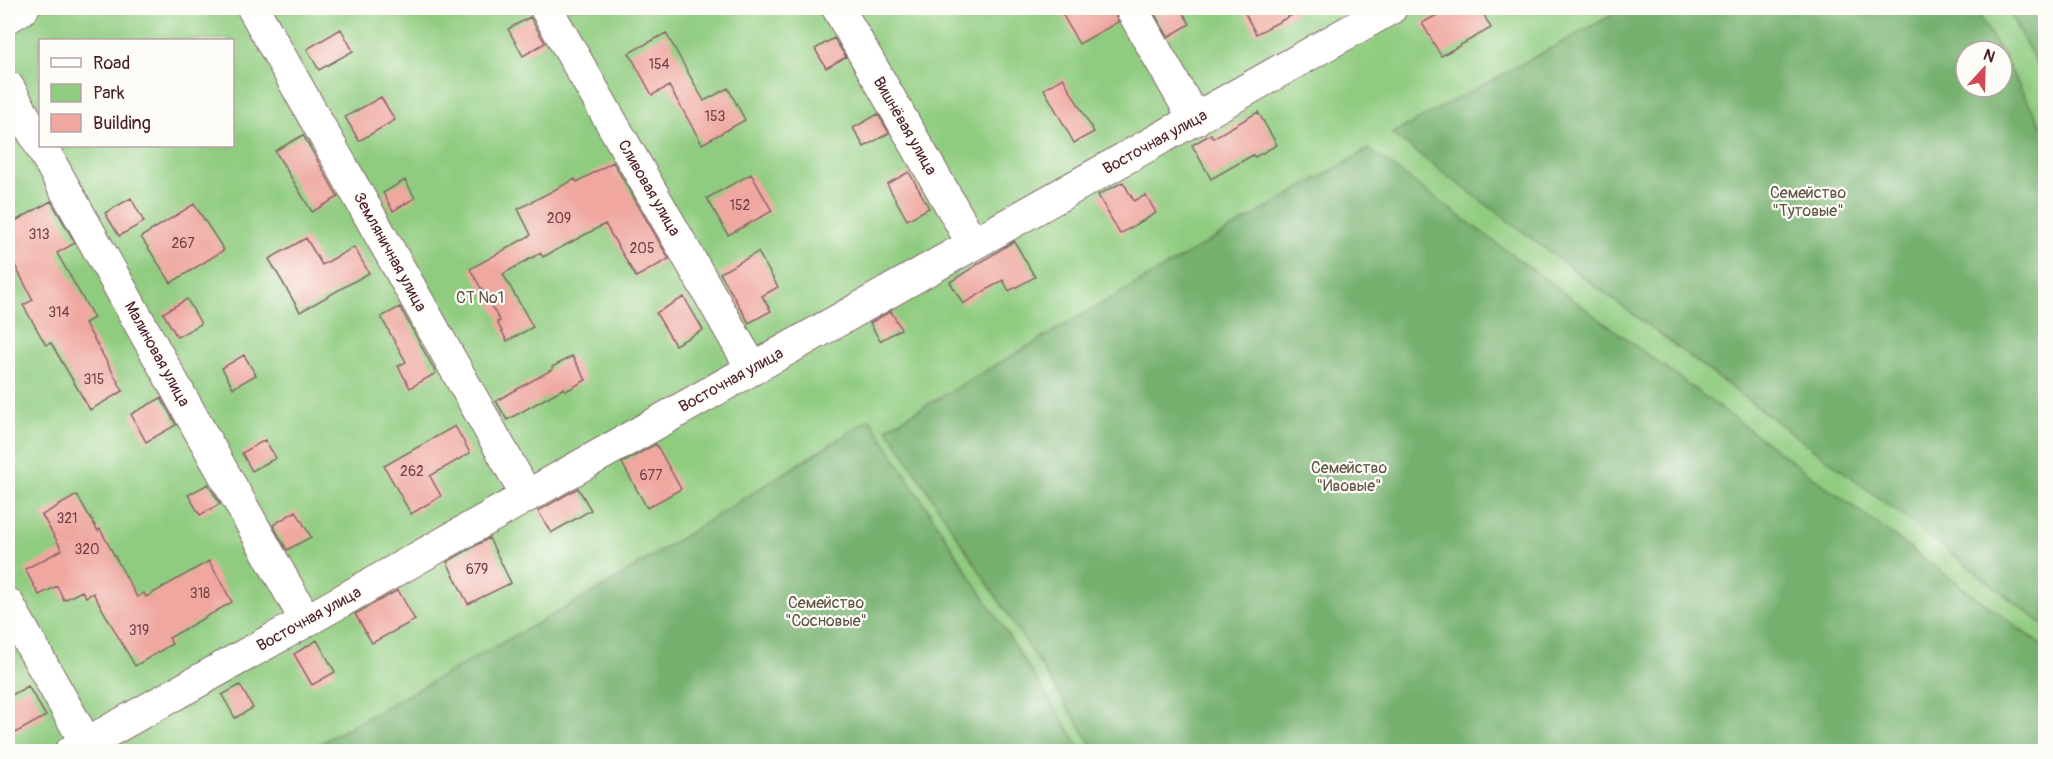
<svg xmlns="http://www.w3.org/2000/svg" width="2053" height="759" viewBox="0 0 2053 759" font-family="Pangolin,sans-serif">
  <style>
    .green { fill: #90cc80; stroke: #6d7656; stroke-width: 1.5; fill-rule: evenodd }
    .forest { fill: #74b06e; stroke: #5f684c; stroke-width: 1.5 }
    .building { fill: #efa7a0 }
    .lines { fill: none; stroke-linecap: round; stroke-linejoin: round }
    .minor-casing { stroke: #856667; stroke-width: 34 }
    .minor { stroke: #fff; stroke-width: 32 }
    .labels { text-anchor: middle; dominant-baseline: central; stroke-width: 4.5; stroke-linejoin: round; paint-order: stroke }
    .number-label { font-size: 14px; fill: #734148 }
    .street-label { font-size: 16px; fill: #4a1f2b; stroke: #fdfcf7 }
    .park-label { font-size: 16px; fill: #5f5344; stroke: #fdfcf7 }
  </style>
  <rect width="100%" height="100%" fill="#fdfcf7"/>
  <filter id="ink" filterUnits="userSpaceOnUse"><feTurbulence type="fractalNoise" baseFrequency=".0167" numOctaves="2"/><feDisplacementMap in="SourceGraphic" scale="12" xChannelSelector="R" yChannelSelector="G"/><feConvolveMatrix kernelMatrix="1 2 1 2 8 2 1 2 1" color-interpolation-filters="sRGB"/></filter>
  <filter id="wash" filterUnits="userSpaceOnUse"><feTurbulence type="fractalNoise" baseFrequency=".008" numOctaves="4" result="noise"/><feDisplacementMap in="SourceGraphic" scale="24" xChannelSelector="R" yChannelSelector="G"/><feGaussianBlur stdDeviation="1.35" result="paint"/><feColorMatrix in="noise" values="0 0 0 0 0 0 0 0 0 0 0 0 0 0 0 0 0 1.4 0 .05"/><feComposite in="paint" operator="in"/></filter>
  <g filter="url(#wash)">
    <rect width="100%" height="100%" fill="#f3ebd6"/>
    <path class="green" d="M8 8H2045V751H8ZM40 40H232V146H40ZM1966 51H2002V87H1966Z"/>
    <path class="forest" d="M1625 8H1975L2000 51H1966V87H2002V55L2045 132V626L1907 519 1392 134Z
      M2006 8H2045V78Z
      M1369 149 2045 648V751H1096L887 428Z
      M870 419 1082 751H306L605 586Z"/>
    <g id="blocks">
      <path class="building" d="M1059 8H1113L1118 22 1079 44Z
        M1151 8H1180L1190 24 1168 37Z
        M1242 8H1305L1256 34Z
        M1450 8H1480L1491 28 1441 56 1422 23Z
        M530 17 545 43 523 56 508 29Z
        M341 29 353 51 319 70 307 49Z
        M666 33 704 101 728 88 745 120 702 144 669 86 652 95 629 53Z
        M834 38 846 57 826 68 815 49Z
        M1063 78 1094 132 1074 143 1044 89Z
        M381 97 395 120 359 141 345 117Z
        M1258 112 1277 145 1255 157 1253 155 1211 179 1192 145 1211 134 1213 138Z
        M878 114 889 133 864 147 853 128Z
        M303 135 338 197 312 212 275 151Z
        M613 162 669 259 636 277 605 224 543 257 540 253 503 274 533 327 507 341 497 322 500 321 470 269 531 235 518 209 575 179 577 182Z
        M909 172 929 208 907 220 887 184Z
        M751 174 772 211 728 235 707 198Z
        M405 180 415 198 393 211 383 193Z
        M1123 182 1134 201 1146 195 1156 213 1120 234 1098 195Z
        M131 198 144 222 119 236 105 213Z
        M51 201 75 243 57 253 94 318 85 323 123 391 90 410 51 343 46 345 23 305 33 300 8 252V225Z
        M194 204 224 250 171 283 141 237Z
        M306 238 322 265 354 247 369 273 300 312 269 259Z
        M1014 241 1035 277 1009 291 1003 280 963 304 950 282Z
        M758 252 778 287 762 296 771 311 749 323 720 273Z
        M684 297 703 330 675 345 656 313Z
        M187 299 201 324 177 337 163 313Z
        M400 307 436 373 410 388 398 366 406 362 381 317Z
        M891 311 901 329 880 341 870 323Z
        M244 355 256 375 233 388 222 368Z
        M572 356 586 380 566 391 564 388 507 420 496 401 553 369 552 367Z
        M161 398 176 425 146 442 131 414Z
        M455 426 470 453 430 476 441 496 411 514 384 466Z
        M265 440 276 458 252 471 242 453Z
        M656 444 681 489 647 508 622 463Z
        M208 484 220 504 200 515 188 495Z
        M578 488 591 510 551 533 538 511Z
        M77 495 98 531 100 529 137 597 144 593 146 597 209 561 232 602 169 638 172 644 135 666 93 593 86 597 82 591 64 600 57 586 39 595 25 569 62 550 42 515Z
        M296 511 311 537 287 550 273 525Z
        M489 538 511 583 468 604 447 562Z
        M398 590 415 620 372 643 355 614Z
        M317 640 335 672 312 685 294 654Z
        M240 685 253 708 235 718 222 695Z
        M28 686 46 716 15 733 8 719V697Z"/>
    </g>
  </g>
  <g filter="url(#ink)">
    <use href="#blocks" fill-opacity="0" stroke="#856667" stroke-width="1.5"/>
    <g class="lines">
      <defs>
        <path id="minor" d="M253 8 527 496
          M546 8 752 368
          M838 8 973 244
          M1131 8 1195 120
          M8 17 23 8
          M8 87 306 621
          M8 604 86 743
          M71 752 306 621 1391 8"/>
      </defs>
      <use href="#minor" class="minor-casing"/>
      <use href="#minor" class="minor"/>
    </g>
  </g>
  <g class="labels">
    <g class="number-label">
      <text x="659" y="64">154</text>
      <text x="715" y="116">153</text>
      <text x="740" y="205">152</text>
      <text x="559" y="218">209</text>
      <text x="39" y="234">313</text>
      <text x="183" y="243">267</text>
      <text x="642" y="248">205</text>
      <text x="59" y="312">314</text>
      <text x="94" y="379">315</text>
      <text x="412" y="471">262</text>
      <text x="651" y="475">677</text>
      <text x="67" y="518">321</text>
      <text x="87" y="549">320</text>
      <text x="477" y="569">679</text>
      <text x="200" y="593">318</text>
      <text x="139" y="630">319</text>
    </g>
    <g class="street-label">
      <text transform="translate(905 126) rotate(60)">Вишнёвая улица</text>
      <text transform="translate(1155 142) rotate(-29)">Восточная улица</text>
      <text transform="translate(649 188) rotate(60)">Сливовая улица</text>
      <text transform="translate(390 252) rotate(61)">Земляничная улица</text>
      <text transform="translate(157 354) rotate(61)">Малиновая улица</text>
      <text transform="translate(731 380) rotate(-29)">Восточная улица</text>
      <text transform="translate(309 619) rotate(-29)">Восточная улица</text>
    </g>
    <g class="park-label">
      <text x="1808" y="193">Семейство<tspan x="1808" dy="18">"Тутовые"</tspan></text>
      <text x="480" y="298">СТ №1</text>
      <text x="1349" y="468">Семейство<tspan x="1349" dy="18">"Ивовые"</tspan></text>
      <text x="826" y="603">Семейство<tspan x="826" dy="18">"Сосновые"</tspan></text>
    </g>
  </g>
  <rect width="2053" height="759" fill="none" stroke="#fdfcf7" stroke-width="30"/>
  <rect x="39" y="39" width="195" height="108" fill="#fdfcf7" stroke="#b5a4a5" stroke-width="1.5"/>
  <rect x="51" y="58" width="30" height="9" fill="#ffffff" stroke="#b5a4a5" stroke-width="1.5"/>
  <text x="93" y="69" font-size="18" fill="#4a1f2b">Road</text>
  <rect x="51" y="84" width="30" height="18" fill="#90cc80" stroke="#b5a4a5" stroke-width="1.5"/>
  <text x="93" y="99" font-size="18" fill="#4a1f2b">Park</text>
  <rect x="51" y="114" width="30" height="18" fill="#efa7a0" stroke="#b5a4a5" stroke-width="1.5"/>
  <text x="93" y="129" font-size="18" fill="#4a1f2b">Building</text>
  <g transform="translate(1984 69) rotate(22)"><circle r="28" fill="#fdfcf7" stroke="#b5a4a5" stroke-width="1.5"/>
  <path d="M0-4.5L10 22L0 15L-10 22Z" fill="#d1495b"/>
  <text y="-9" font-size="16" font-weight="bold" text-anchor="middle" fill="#4a1f2b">N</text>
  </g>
</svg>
